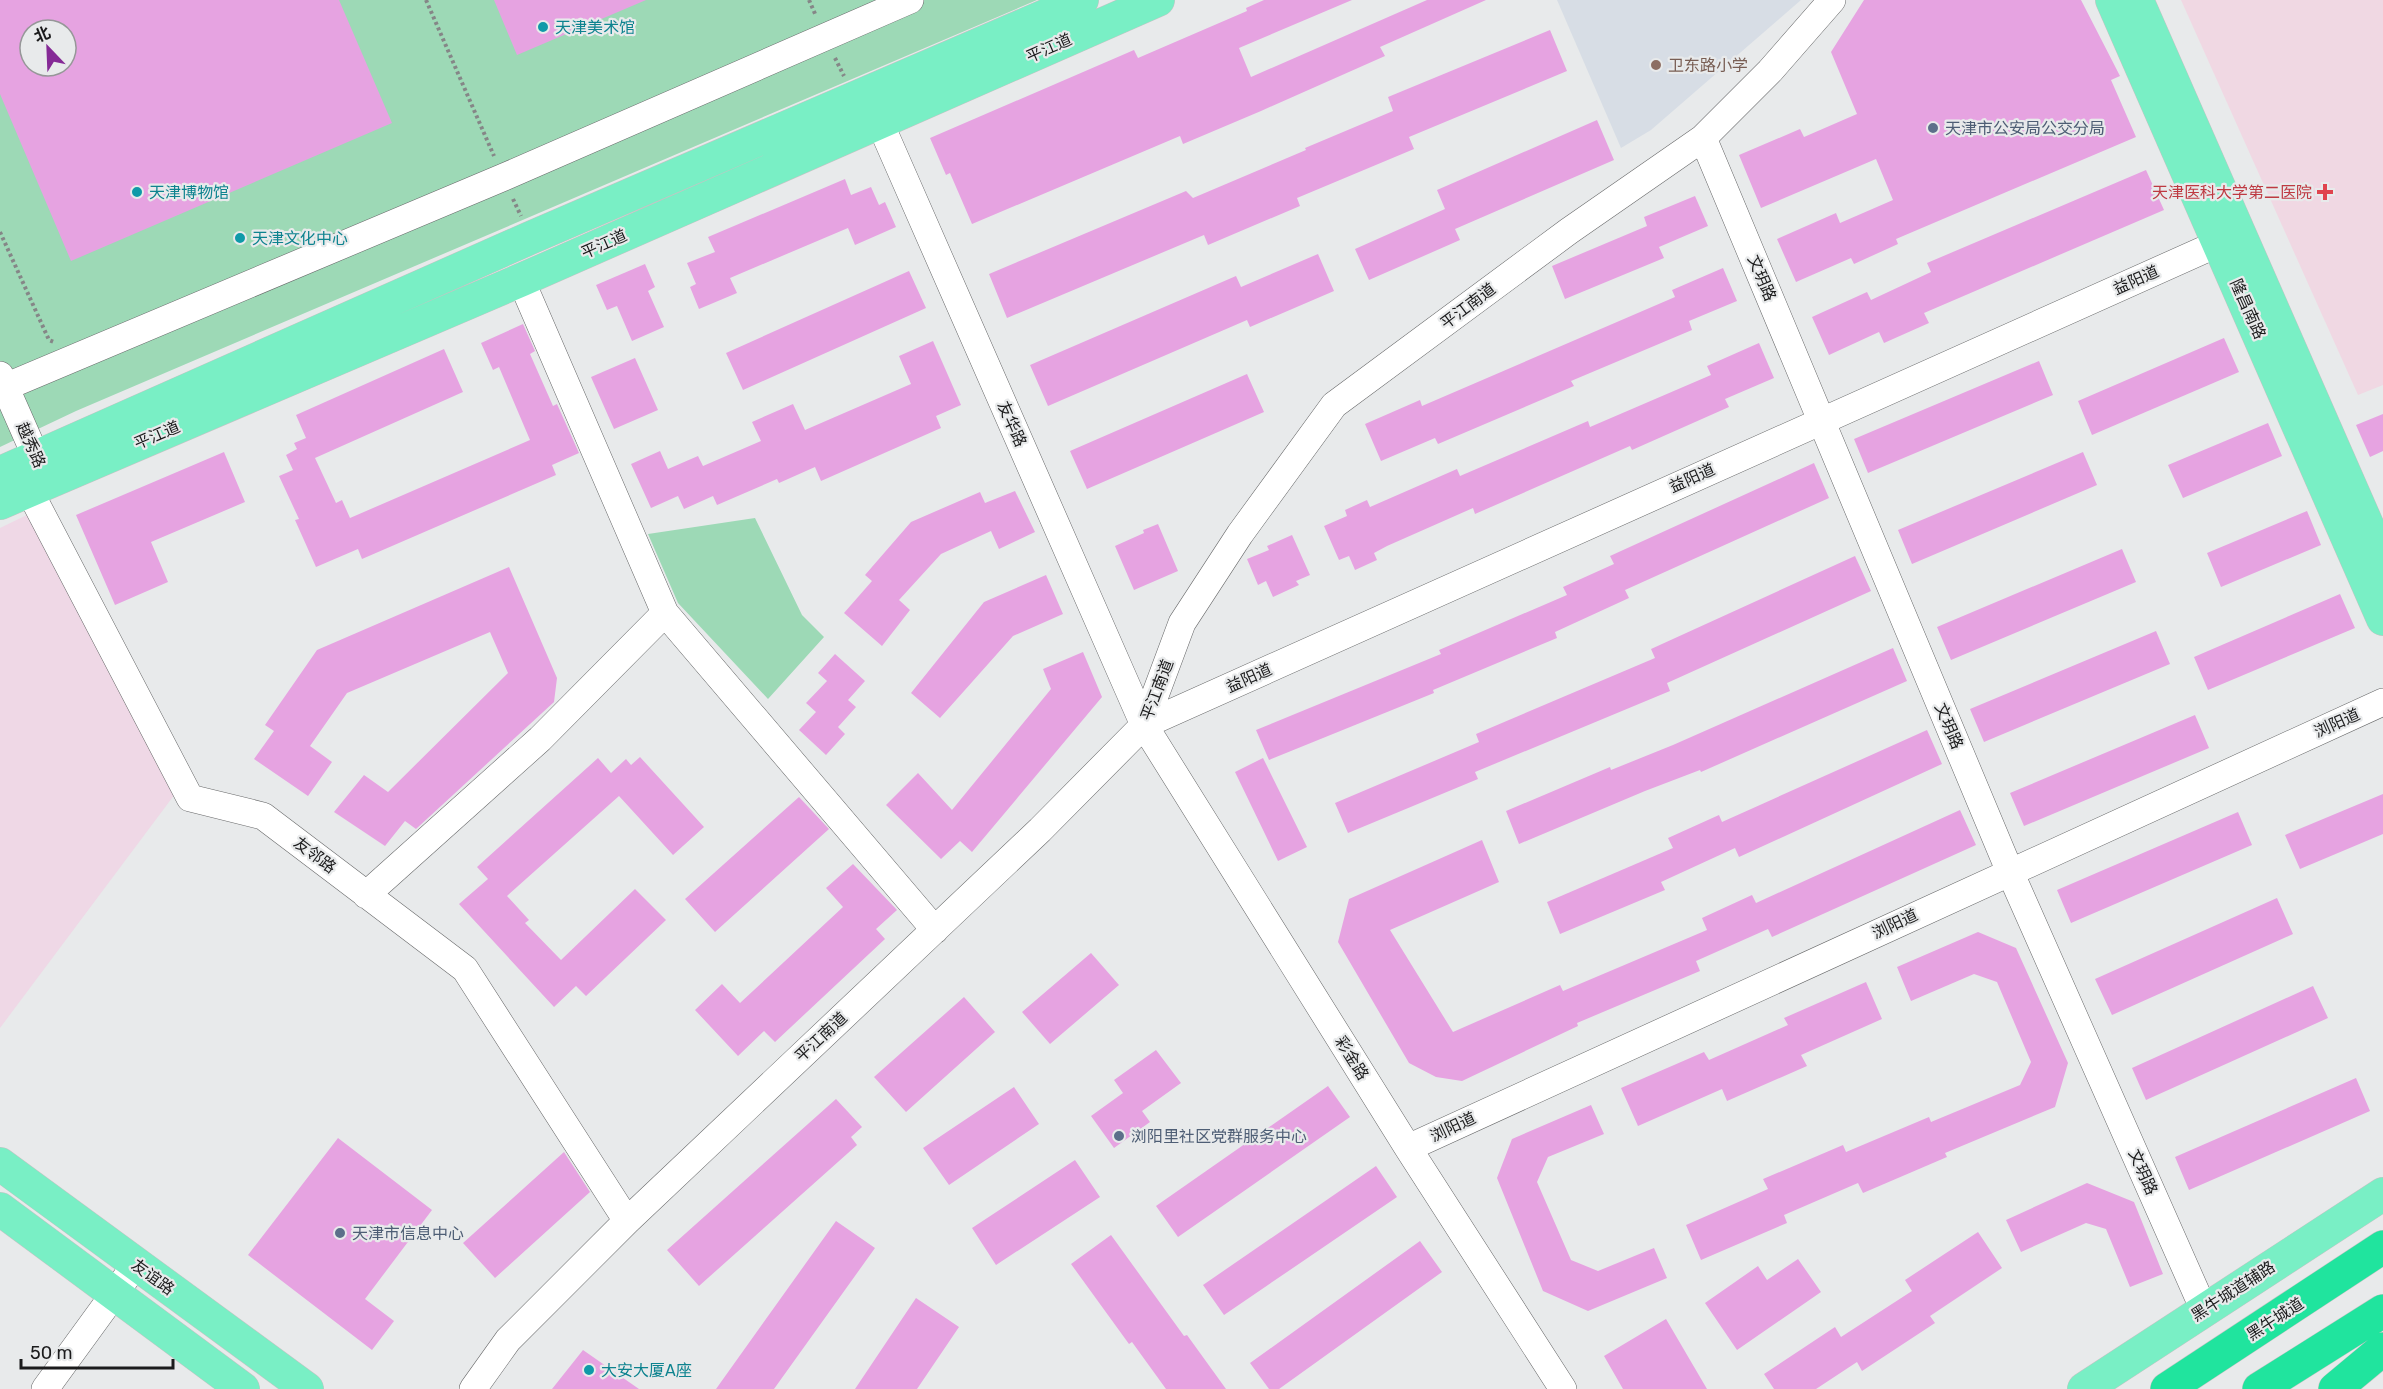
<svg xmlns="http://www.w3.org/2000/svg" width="2383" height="1389" viewBox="0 0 2383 1389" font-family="Rubik,'Noto Sans SC',sans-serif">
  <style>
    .commercial { fill: #efd8e6 }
    .built { fill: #d7dde5 }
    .medical { fill: #f0d8e3 }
    .green { fill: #9dd9b6; fill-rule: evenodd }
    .building { fill: #e6a3e1; fill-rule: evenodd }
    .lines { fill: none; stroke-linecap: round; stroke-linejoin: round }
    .minor-casing { stroke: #676869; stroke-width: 28 }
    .major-casing { stroke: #c4c4c4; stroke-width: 34 }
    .highway-casing { stroke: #c4c4c4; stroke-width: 34 }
    .path { stroke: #858687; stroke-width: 4; stroke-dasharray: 3 3; stroke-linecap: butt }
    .minor { stroke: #fff; stroke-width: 27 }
    .major { stroke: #79efc5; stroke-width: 33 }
    .highway { stroke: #20e49e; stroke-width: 33 }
    .culture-dot { fill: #0f9aa8; stroke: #e8eaeb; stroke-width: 2 }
    .education-dot { fill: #8d6e63; stroke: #e8eaeb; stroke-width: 2 }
    .service-dot { fill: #5c6f8a; stroke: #e8eaeb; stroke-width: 2 }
    .health-dot { fill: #e0444e; stroke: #e8eaeb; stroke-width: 2 }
    .labels { text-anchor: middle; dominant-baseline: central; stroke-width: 4.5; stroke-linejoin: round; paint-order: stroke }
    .culture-label { font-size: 16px; fill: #0d838f; stroke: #e8eaeb; text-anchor: start }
    .street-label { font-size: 16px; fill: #1b1b1c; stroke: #e8eaeb }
    .education-label { font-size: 16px; fill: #785e54; stroke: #e8eaeb; text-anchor: start }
    .service-label { font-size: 16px; fill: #4e5e75; stroke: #e8eaeb; text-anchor: start }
    .health-label { font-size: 16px; fill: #be3a42; stroke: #e8eaeb; text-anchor: end }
  </style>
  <rect width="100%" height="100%" fill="#e8eaeb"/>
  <path class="commercial" d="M31 513 178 790 0 1028V528Z"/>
  <path class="built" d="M1557 0H1801L1651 130 1621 148Z"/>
  <path class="medical" d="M2181 0H2383V385L2358 395Z"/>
  <path class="green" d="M0 0H1037L76 411 0 447ZM30 30H66V66H30Z
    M755 518 802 615 824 637 768 699 678 603 648 534Z"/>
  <path class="building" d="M0 0H339L392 123 71 261 0 94ZM30 30H66V66H30Z
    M494 0H646L517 55Z
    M1264 0H1352L1239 48 1251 77 1427 0H1486L1380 47 1385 56 1261 111 1183 144 1180 136 972 224 950 173 946 175 930 138 1134 50 1138 58 1247 11 1246 8Z
    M1864 0H2081L2120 76 2111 80 2136 137 1896 239 1898 244 1854 264 1851 258 1796 282 1777 239 1836 213 1840 223 1893 200 1876 159 1761 208 1739 155 1800 129 1804 137 1857 114 1831 52Z
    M1550 30 1567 71 1409 137 1414 149 1297 198 1300 206 1208 245 1204 235 1007 318 989 274 1186 191 1193 198 1306 150 1305 148 1393 111 1388 97Z
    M1597 120 1614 160 1455 229 1460 240 1369 280 1355 249 1445 209 1437 190Z
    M2146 170 2164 210 1924 313 1929 323 1884 343 1879 332 1829 355 1812 317 1867 292 1871 300 1931 272 1927 263Z
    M845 179 851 195 871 187 879 205 885 202 896 227 855 245 848 228 730 278 737 293 699 309 690 287 696 284 687 263 715 252 708 237Z
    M1695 196 1708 226 1659 247 1664 258 1565 299 1552 266 1647 226 1644 217Z
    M1318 254 1334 291 1250 327 1247 320 1048 406 1030 365 1236 276 1241 287Z
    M645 264 655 287 648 291 664 327 632 341 617 306 607 310 596 285Z
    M1723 268 1737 301 1689 321 1692 330 1571 381 1574 386 1438 444 1435 438 1381 461 1365 424 1420 400 1422 406 1675 297 1672 290Z
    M909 271 926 308 743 390 726 353Z
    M523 324 535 351 530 354 553 406 557 404 579 453 552 465 556 475 362 559 358 549 316 567 295 520 299 519 279 476 293 470 286 455 297 449 294 443 306 438 296 415 444 349 463 392 315 458 336 503 342 500 350 518 530 440 499 367 493 370 481 343Z
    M2224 338 2239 372 2092 435 2078 401Z
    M933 341 961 405 936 416 941 428 821 481 815 467 779 483 777 479 717 505 713 496 684 509 678 496 651 508 631 464 660 451 668 469 698 456 703 466 761 441 752 422 793 404 805 430 911 384 899 356Z
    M1759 343 1774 378 1725 399 1729 407 1632 450 1630 446 1475 514 1473 508 1387 546 1374 553 1377 560 1355 570 1349 556 1339 560 1324 526 1347 516 1345 510 1367 500 1370 507 1457 469 1460 476 1588 421 1590 427 1711 375 1707 366Z
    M635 358 658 410 614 429 591 377Z
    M2039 361 2053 395 1868 473 1854 439Z
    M1247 374 1264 412 1087 489 1070 451Z
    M2383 414V451L2370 457 2356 425Z
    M2268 423 2282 456 2183 498 2168 465Z
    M224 452 245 502 151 542 168 582 115 605 76 515Z
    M2083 452 2097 485 1912 564 1898 530Z
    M1814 463 1829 498 1625 590 1629 598 1555 632 1557 638 1433 690 1434 693 1269 760 1256 730 1441 654 1439 650 1567 595 1563 587 1614 564 1610 556Z
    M1015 491 1035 532 999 549 991 531 941 554 899 600 910 610 882 646 844 613 872 581 865 575 911 522 980 492 985 503Z
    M2307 511 2321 545 2221 587 2207 553Z
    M1158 524 1178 571 1134 590 1115 546 1144 533 1143 530Z
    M1292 535 1310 575 1296 581 1299 585 1273 597 1266 581 1258 585 1247 559 1269 550 1267 546Z
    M2122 549 2136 582 1951 660 1937 627Z
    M1855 556 1871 591 1667 683 1670 691 1475 772 1478 779 1348 833 1335 803 1479 742 1476 734 1655 658 1651 649Z
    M509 567 557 678 554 702 416 829 405 821 385 846 334 812 364 775 388 792 508 673 490 632 347 693 310 746 332 762 308 796 254 759 274 731 265 725 317 650Z
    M1046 575 1063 614 1013 636 940 718 911 693 984 602Z
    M2340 594 2355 628 2208 690 2194 657Z
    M2156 631 2170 664 1984 742 1970 709Z
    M1893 648 1907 681 1701 772 1700 770 1645 791 1519 844 1506 811 1610 767 1611 770 1673 745Z
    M1083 652 1102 697 972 852 960 841 941 859 886 805 918 773 952 810 1051 689 1043 669Z
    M835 654 865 681 848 700 856 707 838 727 845 734 826 755 799 730 816 712 806 703 827 681 818 673Z
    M2195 715 2209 748 2024 826 2010 793Z
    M1927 730 1942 764 1739 857 1735 848 1661 882 1665 890 1560 934 1547 902 1673 848 1668 838 1719 815 1722 822Z
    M640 757 704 827 673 855 619 796 507 896 529 920 525 923 561 960 635 889 666 920 586 996 576 986 554 1007 459 904 488 879 477 867 598 758 611 773 626 759 631 765Z
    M1263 758 1307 847 1278 861 1235 772Z
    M2383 794V834L2300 869 2285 835Z
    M799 797 829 829 715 932 685 899Z
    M1960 810 1976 845 1772 937 1768 929 1696 961 1700 971 1577 1023 1578 1026 1462 1081 1436 1077 1409 1063 1338 942 1349 899 1482 840 1499 882 1390 930 1453 1032 1560 985 1563 991 1707 930 1702 918 1752 895 1756 903Z
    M2238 812 2252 845 2071 923 2057 890Z
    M853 864 897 910 876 929 885 939 775 1042 764 1031 738 1056 695 1010 722 984 740 1003 843 907 826 888Z
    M2277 898 2293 934 2112 1015 2095 979Z
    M1978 932 2016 948 2068 1063 2055 1107 1945 1153 1947 1157 1863 1193 1858 1183 1784 1215 1787 1223 1701 1260 1686 1225 1768 1189 1763 1179 1843 1145 1846 1152 1929 1117 1931 1122 2020 1085 2031 1062 1997 982 1974 974 1911 1001 1897 967Z
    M1091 953 1119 985 1050 1044 1022 1012Z
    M1866 982 1882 1019 1801 1055 1807 1066 1727 1101 1722 1089 1638 1126 1621 1088 1704 1052 1709 1060 1788 1025 1784 1018Z
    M2313 986 2328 1018 2146 1100 2132 1068Z
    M964 997 995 1032 906 1112 874 1077Z
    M1156 1050 1181 1083 1142 1111 1150 1122 1114 1148 1091 1116 1123 1093 1114 1080Z
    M2356 1078 2370 1111 2189 1190 2175 1157Z
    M1328 1086 1350 1117 1178 1237 1156 1206Z
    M1014 1087 1039 1124 949 1185 923 1148Z
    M836 1099 862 1127 851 1137 857 1145 699 1286 667 1250Z
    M1591 1105 1604 1134 1548 1157 1537 1182 1571 1260 1598 1271 1654 1248 1667 1278 1588 1311 1543 1291 1497 1178 1512 1139Z
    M338 1138 432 1210 365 1299 394 1321 372 1350 248 1255Z
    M564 1152 590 1192 495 1278 463 1243Z
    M1075 1160 1100 1197 996 1265 972 1228Z
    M1376 1166 1397 1197 1224 1315 1203 1285Z
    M2087 1183 2134 1202 2163 1274 2130 1287 2106 1229 2086 1223 2021 1252 2006 1220Z
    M836 1221 875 1248 774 1389H716Z
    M1978 1232 2002 1268 1930 1316 1935 1323 1862 1371 1857 1362 1816 1389H1774L1764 1374 1835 1327 1841 1337 1912 1291 1905 1280Z
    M1111 1235 1184 1336 1187 1335 1226 1389H1166L1132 1342 1129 1344 1071 1264Z
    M1420 1241 1442 1272 1279 1389H1269L1250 1363Z
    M1798 1259 1821 1292 1737 1350 1705 1303 1758 1266 1767 1280Z
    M916 1298 959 1327 917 1389H855Z
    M1666 1319 1707 1389H1623L1604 1356Z
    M583 1350 639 1389H552Z"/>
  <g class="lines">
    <defs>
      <path id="minor" d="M880 123 1144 725 1408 1148 1563 1389
        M1703 138 2010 872 2204 1310
        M521 280 665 613 935 930
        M0 375 44 475
        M5 387 504 177 910 0
        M29 490 190 798 263 816 465 969 627 1221
        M1144 725 2237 235
        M366 895 540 739 665 613
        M1408 1148 2383 702
        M45 1389 136 1264
        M473 1389 508 1340 627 1221 1040 830 1144 725 1182 623 1240 534 1334 405 1569 231 1703 138 1770 71 1832 0"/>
      <path id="major" d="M2112 0 2383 619
        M2137 0 2383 561
        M0 473 530 238 1082 0
        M0 503 521 280 1158 0
        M0 1164 307 1389
        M0 1209 243 1389
        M2084 1389 2383 1194"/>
      <path id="highway" d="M2167 1389 2383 1247
        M2259 1389 2383 1311
        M2335 1389 2383 1349"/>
    </defs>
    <use href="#minor" class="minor-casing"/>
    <use href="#major" class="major-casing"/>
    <use href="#highway" class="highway-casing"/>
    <path class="path" d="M426 0 494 156
      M809 0 816 16
      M835 58 844 76
      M513 199 521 216
      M0 232 49 340 54 342"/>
    <use href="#minor" class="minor"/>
    <use href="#major" class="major"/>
    <use href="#highway" class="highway"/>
  </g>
  <g class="culture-dot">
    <circle cx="543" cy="27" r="6"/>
    <circle cx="137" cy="192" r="6"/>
    <circle cx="240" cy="238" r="6"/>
    <circle cx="589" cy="1370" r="6"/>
  </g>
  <circle class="education-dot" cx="1656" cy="65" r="6"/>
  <g class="service-dot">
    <circle cx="1933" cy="128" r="6"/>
    <circle cx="1119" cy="1136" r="6"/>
    <circle cx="340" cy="1233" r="6"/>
  </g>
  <path class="health-dot" d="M2322 183h6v6h6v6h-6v6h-6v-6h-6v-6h6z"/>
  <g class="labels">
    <g class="culture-label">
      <text x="555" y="27">天津美术馆</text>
      <text x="149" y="192">天津博物馆</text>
      <text x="252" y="238">天津文化中心</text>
      <text x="601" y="1370">大安大厦A座</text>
    </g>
    <g class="street-label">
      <text transform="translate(1049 48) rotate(-24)">平江道</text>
      <text transform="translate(604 244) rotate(-24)">平江道</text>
      <text transform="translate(1762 278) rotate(67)">文玥路</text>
      <text transform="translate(2136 280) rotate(-24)">益阳道</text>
      <text transform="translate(1468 306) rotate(-37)">平江南道</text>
      <text transform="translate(2248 309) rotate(66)">隆昌南路</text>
      <text transform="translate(1012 424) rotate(66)">友华路</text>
      <text transform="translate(157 435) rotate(-23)">平江道</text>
      <text transform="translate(31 445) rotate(66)">越秀路</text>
      <text transform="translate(1692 478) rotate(-24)">益阳道</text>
      <text transform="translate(1249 678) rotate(-24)">益阳道</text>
      <text transform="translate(1157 690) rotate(-69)">平江南道</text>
      <text transform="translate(2337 723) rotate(-24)">浏阳道</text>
      <text transform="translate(1949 726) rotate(67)">文玥路</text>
      <text transform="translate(315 855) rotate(37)">友邻路</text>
      <text transform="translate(1895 924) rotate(-25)">浏阳道</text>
      <text transform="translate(821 1037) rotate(-43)">平江南道</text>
      <text transform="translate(1352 1058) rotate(58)">彩金路</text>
      <text transform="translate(1453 1127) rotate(-25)">浏阳道</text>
      <text transform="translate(2143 1172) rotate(66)">文玥路</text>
      <text transform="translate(153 1277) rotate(36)">友谊路</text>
      <text transform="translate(2233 1291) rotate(-33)">黑牛城道辅路</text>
      <text transform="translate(2275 1319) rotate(-33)">黑牛城道</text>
    </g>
    <g class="education-label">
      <text x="1668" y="65">卫东路小学</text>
    </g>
    <g class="service-label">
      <text x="1945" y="128">天津市公安局公交分局</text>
      <text x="1131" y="1136">浏阳里社区党群服务中心</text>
      <text x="352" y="1233">天津市信息中心</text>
    </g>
    <g class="health-label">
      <text x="2312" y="192">天津医科大学第二医院</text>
    </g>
  </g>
  <g transform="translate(48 48) rotate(337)"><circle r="28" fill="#e8eaeb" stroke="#969798" stroke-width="1.5"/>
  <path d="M0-4.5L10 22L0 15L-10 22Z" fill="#852a96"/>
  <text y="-9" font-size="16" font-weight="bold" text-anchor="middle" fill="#1b1b1c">北</text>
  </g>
  <path d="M21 1359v9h152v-9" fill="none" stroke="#1b1b1c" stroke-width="3"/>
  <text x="30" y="1359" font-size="18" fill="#1b1b1c" stroke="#e8eaeb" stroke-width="4.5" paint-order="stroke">50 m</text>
</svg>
